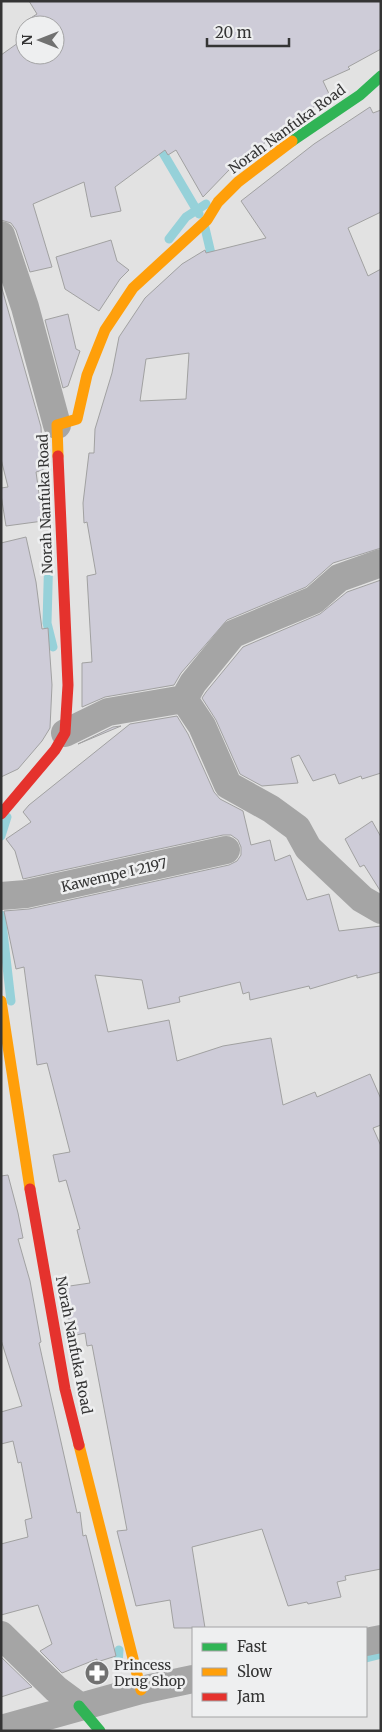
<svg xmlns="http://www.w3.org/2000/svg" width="382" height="1732" viewBox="0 0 382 1732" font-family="Merriweather,serif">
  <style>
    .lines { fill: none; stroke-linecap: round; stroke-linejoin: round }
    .stream { stroke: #96d1d9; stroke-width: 9 }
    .building { fill: #ceccd8; stroke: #a1a1a1; fill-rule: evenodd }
    .street { stroke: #a5a5a5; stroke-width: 28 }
    .fast { stroke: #30b455; stroke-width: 11 }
    .slow { stroke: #ff9f0a; stroke-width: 11 }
    .jam { stroke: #e5322d; stroke-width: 11 }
    .labels { text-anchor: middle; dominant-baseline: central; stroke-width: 5; stroke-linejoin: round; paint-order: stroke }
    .street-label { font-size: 14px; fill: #343434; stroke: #eeeff0 }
    .poi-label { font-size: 14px; fill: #343434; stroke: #eeeff0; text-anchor: start }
  </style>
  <rect width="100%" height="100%" fill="#e2e2e2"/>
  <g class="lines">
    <path class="stream" d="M156 141 199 214
      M205 228 213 262
      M169 239 186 217 206 204
      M49 549 47 623 53 647
      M1 836 7 817
      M1 915 11 1001
      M366 1658 381 1654
      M118 1665 119 1650"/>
  </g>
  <path class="building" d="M29 1H381V49L348 67 350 69 323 81 330 96 296 119 229 170 203 197 176 150 168 155 165 150 115 187 121 211 91 217 84 182 33 204 52 267 30 272 16 230 11 223 1 220V55L25 38V55H55V25H29L26 21 37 14Z
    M370 107 373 113 381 110V212L348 228 368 276 381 269V548L333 563 306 587 227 620 181 673 174 685 105 697 82 707V663L92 662 87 576 96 574 87 522 84 523 83 503 89 453H94L95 429 112 373 119 337 145 298 182 264 205 250 206 253 266 238 241 201 314 144ZM189 353 186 399 140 401 146 359Z
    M111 240 117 261 129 270 120 279 99 311 65 289 56 257Z
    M1 285 41 427 43 470 36 472 43 521 6 526 1 495V488L8 487 1 459Z
    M68 314 76 349 80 351 68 386 63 388 45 320Z
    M26 537 36 582 42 629 48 628 52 685 50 728 42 741 18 769 1 777V543Z
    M381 580V773L362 779 361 776 339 784 335 774 313 781 299 755 291 758 298 783 262 786 240 774 216 720 202 698 206 692 243 647 320 614 347 592Z
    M177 716 188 734 214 792 220 799 243 811 251 845 270 840 275 861 290 855 307 900 329 894 339 931 381 926V972L357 978V975L310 989 309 986 250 1000 249 992 243 994 240 982 179 997 180 1002 148 1009 142 980 95 975 108 1032 169 1020 177 1061 223 1046 271 1038 283 1105 315 1092 317 1097 370 1074 381 1099V1125L373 1128 381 1146V1569L345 1576 346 1580 337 1582 341 1597 308 1604 307 1602 288 1606 262 1529 192 1547 205 1628H174L170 1600 136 1606 117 1531 127 1530 92 1345 87 1346 85 1333 72 1336 63 1287 90 1283 77 1230 80 1229 66 1180 59 1182 53 1155 70 1152 47 1063 37 1065 24 967 16 969 4 911 29 909 229 865 237 861 241 855V847L238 840 231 835H223L23 879 15 851 6 839 31 822 23 812 29 805 130 724Z
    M121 726 78 744 113 727Z
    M372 821 381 837V892L364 865 360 867 345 839Z
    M8 1175 18 1213 23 1238 18 1239 30 1281 41 1342 39 1343 50 1393 77 1513 80 1512 83 1536 86 1535 116 1656 97 1662V1659L62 1673 40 1651 52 1644 38 1605 1 1615V1544L28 1537 25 1520 32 1518 21 1462 18 1463 13 1441 1 1444V1412L22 1406 1 1340V1176Z
    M1 1657 32 1687 1 1697Z"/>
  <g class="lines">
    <path class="street" d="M1 235 25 307 57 425
      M184 699 202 726 228 785 271 809 297 828 308 848 362 899 381 910
      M65 733 108 712 184 699 193 683 233 634 314 600 339 578 381 563
      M1 896 26 894 226 850
      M1 1635 56 1689 79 1706
      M366 1642 381 1639
      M1 1729 141 1690 193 1679"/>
    <path class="fast" d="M292 141 360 95 381 76
      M79 1706 100 1731"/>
    <path class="slow" d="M58 456 57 425 77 419 87 375 105 330 133 288 207 220 218 202 238 182 292 141
      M1 1001 30 1189
      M79 1445 141 1690"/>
    <path class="jam" d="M1 814 55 750 65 733 68 685 58 456
      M30 1189 65 1389 79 1445"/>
  </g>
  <defs>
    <symbol id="pharmacy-disc" viewBox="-11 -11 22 22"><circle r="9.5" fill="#717171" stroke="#eeeff0"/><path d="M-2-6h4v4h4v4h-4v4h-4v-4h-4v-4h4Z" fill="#fff"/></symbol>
  </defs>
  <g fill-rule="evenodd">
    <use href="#pharmacy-disc" x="83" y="1659" width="28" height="28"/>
  </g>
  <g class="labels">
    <g class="street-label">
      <text transform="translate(287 129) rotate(-36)">Norah Nanfuka Road</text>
      <text transform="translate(45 504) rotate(-92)">Norah Nanfuka Road</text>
      <text transform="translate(114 875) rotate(-13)">Kawempe I 2197</text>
      <text transform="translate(74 1345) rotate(79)">Norah Nanfuka Road</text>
    </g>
    <g class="poi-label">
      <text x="114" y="1665">Princess<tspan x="114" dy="16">Drug Shop</tspan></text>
    </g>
  </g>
  <rect width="382" height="1732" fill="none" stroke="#343434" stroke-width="5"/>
  <rect x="192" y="1627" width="175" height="90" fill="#eeeff0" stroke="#a4a4a5"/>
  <rect x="202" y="1643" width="25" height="8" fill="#30b455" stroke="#a4a4a5"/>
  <text x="237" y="1652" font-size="15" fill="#343434">Fast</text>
  <rect x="202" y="1668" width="25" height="8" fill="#ff9f0a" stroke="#a4a4a5"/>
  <text x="237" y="1677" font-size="15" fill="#343434">Slow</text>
  <rect x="202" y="1693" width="25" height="8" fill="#e5322d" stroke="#a4a4a5"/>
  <text x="237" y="1702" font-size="15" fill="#343434">Jam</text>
  <g transform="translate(40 40) rotate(270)"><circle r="24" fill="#eeeff0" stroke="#a4a4a5"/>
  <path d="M0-4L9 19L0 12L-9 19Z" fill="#717171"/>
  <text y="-8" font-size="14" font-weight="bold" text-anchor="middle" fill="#343434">N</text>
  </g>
  <path d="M207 38v8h82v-8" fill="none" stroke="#343434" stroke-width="2.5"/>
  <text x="215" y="38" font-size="15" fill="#343434" stroke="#eeeff0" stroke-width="4" paint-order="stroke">20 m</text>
</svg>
